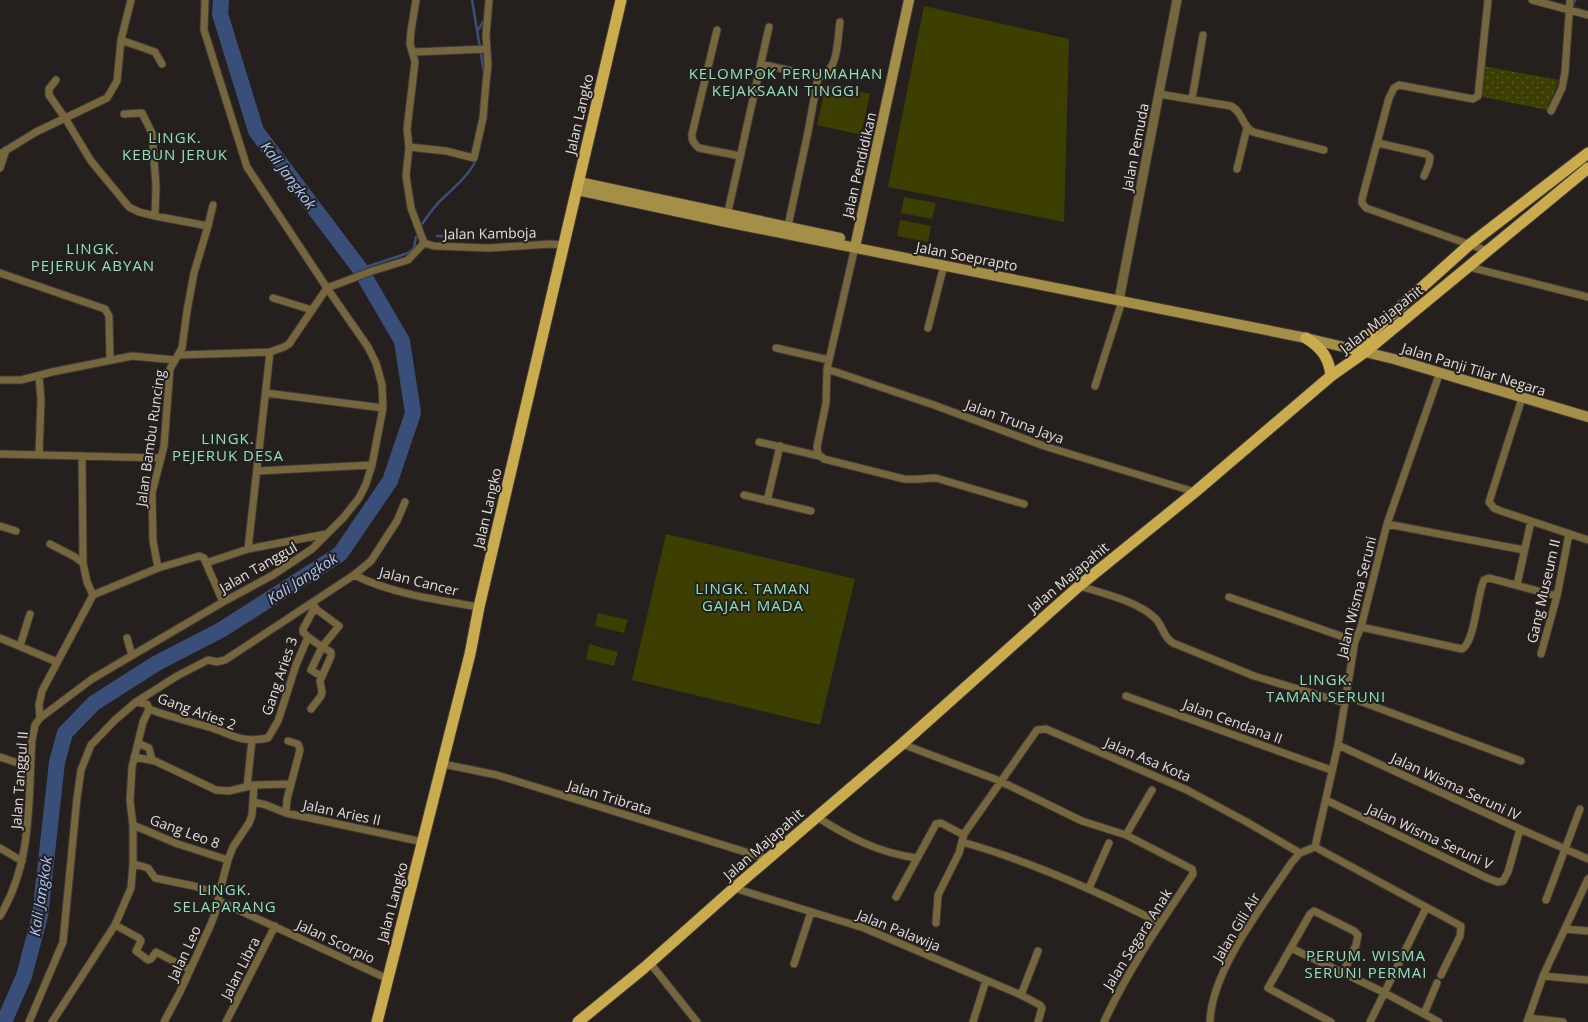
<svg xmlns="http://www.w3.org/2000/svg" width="1588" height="1022" viewBox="0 0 1588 1022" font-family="'Open Sans',sans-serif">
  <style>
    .grass { fill: url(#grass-dots) }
    .pitch { fill: #3d3e02 }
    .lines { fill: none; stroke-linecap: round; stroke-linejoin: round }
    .stream { stroke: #394f7a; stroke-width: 2.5 }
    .river { stroke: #394f7a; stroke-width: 16 }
    .minor-casing { stroke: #3f3a38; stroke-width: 9 }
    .tertiary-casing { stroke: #3f3a38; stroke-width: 11 }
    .secondary-casing { stroke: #3f3a38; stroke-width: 12 }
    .primary-casing { stroke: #3f3a38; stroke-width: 13 }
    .minor { stroke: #75663d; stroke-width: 7 }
    .tertiary { stroke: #75663d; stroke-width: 9 }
    .secondary { stroke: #a58e48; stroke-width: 10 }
    .primary { stroke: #caac4f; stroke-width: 11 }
    .labels { text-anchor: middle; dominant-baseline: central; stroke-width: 4; stroke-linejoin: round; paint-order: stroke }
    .street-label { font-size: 14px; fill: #e1dddb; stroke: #25201d }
    .neighbourhood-label { font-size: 15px; letter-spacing: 1px; fill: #8ae2bd; stroke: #25201d }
    .water-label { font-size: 15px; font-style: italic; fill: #a7c4fd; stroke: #25201d }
  </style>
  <defs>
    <pattern id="grass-dots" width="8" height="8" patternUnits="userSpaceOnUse" patternTransform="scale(1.25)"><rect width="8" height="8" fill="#3d3e02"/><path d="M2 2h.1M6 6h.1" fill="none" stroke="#595926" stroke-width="1.8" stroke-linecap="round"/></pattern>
  </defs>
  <rect width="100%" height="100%" fill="#25201d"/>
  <path class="grass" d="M1483 66 1559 80 1547 110 1479 96Z"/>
  <path class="pitch" d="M924 6 1069 39 1064 222 888 187Z
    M826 84 870 94 861 135 817 125Z
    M904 197 936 203 932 219 901 213Z
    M900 220 931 226 928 242 897 236Z
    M666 534 855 579 820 725 632 680Z
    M598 613 628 620 624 633 595 626Z
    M589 644 618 652 614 666 586 659Z"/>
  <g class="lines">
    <path class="stream" d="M472 0 484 72
      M1572 8 1575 0
      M478 30 485 19
      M422 224C428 216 433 208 440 201 450 191 476 170 477 155
      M437 236 471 237
      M360 269 408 253 414 248 416 237"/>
    <path class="river" d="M4 1022 24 976 40 916 57 762 65 733 94 703 157 663 221 630 340 554 390 481 413 413 402 341 360 269 256 131 220 14 221 0"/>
    <defs>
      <path id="minor" d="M416 0 411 31 410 44 415 62 407 129 409 147 406 176 411 208 424 243 434 246 489 248 550 244 565 245
        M1488 0 1478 96 1473 99 1399 85 1394 88 1389 98 1362 199V203L1366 208 1488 251
        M1532 0 1588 15
        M717 30 692 134C691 140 694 144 699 148L740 156
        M121 40 155 52 162 64
        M414 52 487 49
        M761 64 818 77C839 72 837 41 840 22
        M56 80 49 89V95L65 118 91 161 129 207 139 212 155 216 208 226 194 273 187 311 182 348 170 369 164 446 152 493 153 541 158 568 93 595
        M1159 94 1231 106C1243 112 1241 125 1253 132L1324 150
        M1192 99 1203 35
        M1551 111 1562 88 1565 72 1570 0
        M124 114 142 113 152 133 156 186 155 216
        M1378 143 1426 154 1430 157 1429 164 1424 176
        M409 147 446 151 474 158 483 118 486 83 488 65 486 35 489 0
        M0 154 36 132 107 98 117 81 121 40 131 0
        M0 168 6 150
        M1237 169 1247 128
        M727 216 769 27
        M208 226 213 205
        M788 226 808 132 818 77
        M855 247 827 369 826 403 817 447 818 454 824 459 904 479C915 480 925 478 936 478L1024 504
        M1469 267 1588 297
        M0 273 105 309 109 316 110 359
        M273 298 312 310
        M928 328 944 265
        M776 348 829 360
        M179 355 270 352 284 347 289 344 327 288 372 271 408 260 424 243
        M827 369 934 405 1044 446 1195 492
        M39 376 41 400 39 455
        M0 380H21L52 372 132 356 175 360
        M1095 386 1122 301
        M266 393 383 408
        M1522 398 1489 502 1494 508 1501 511 1588 540
        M759 442 819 456
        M0 454 161 458
        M82 456 83 563 87 582 93 595
        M257 471 372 465
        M744 495 811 511
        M767 501 780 446
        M1387 524 1524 550
        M0 526 16 531
        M50 544 75 557 83 563
        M248 549 270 352
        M206 563 223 602
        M158 568 199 556 204 558 206 563 248 549 326 534
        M354 575C393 594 437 600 479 607
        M1517 585 1531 521
        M1079 586C1102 593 1137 601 1155 618 1163 626 1163 637 1173 643L1254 676 1345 703
        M1229 597 1355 641
        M1361 627 1462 649C1475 642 1477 594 1484 580L1489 578 1557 596
        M308 637 322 647 311 670 321 676
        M0 638 57 662
        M127 638 132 655
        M20 646 30 614
        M1541 654 1557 596 1569 534
        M1126 696 1331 770
        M1346 696 1521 761
        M136 702 147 704 149 709C170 717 191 722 212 728 235 736 242 743 268 738L278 721 296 665 308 637 303 632V629L315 607
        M311 709 321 696 322 692 320 681 331 656V652L322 647 339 626 312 606
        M40 718 92 679 223 602 273 575 312 549 344 517 359 498 366 484 372 465 383 408 382 385 376 363 368 347 327 288 247 167 204 30 205 0
        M138 743 149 748 152 760
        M902 744 1000 781 1082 821 1126 835 1192 869 1193 874C1160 924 1129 968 1104 1022
        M1338 745 1520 829 1588 859
        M0 757 30 767
        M134 757 155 761 216 790 229 791 254 785
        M443 764 497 775 768 859
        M291 784 287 799 286 813 423 842
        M247 787 252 740
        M1326 800 1487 878 1498 882 1503 881 1508 872 1520 829
        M254 802 266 805 286 813
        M817 817C850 838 877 852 916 858
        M133 825 178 844 228 860
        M1126 835 1152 790
        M962 842C1030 861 1097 891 1160 923
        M1315 847 1461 926 1460 936 1441 975
        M0 848 22 861
        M134 864 148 868 155 878 194 886 219 894
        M734 888 864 928 1021 995 1040 1005 1042 1008 1038 1022
        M1089 888 1109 843
        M896 897 936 824 941 823 960 833
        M1546 900 1580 809
        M219 901 388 979
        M0 916C33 861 28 801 32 740L35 725 40 718 39 705 42 691 93 595
        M936 923 938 895 959 853 964 834 1037 730 1046 729 1187 790 1245 821 1300 853
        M115 925 139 938 141 941 136 951 148 960 151 959 156 952 190 970
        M1565 929 1588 931
        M1291 948 1385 993 1439 1022
        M650 963 697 1022
        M794 964 811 912
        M1543 976 1588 980
        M1021 995 1038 951
        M1424 1014 1437 983
        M1529 1018 1563 1022
        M29 1022 63 942 77 798 81 770 91 745 115 720 136 702 177 676 208 660 217 662 225 660 354 575 371 561 397 521 405 502
        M52 1022 115 925 131 888 133 864V825L130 801 132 767 143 722 149 709
        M164 1022 180 992 211 924 217 908 219 894 228 860 233 847 249 823 252 815 254 785 291 784 300 750 298 744 288 741
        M226 1022 275 926
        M973 1022 986 980
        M1210 1022C1211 971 1264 904 1292 862L1300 853 1315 847 1338 745 1355 641 1361 627 1387 524 1440 372
        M1331 1022 1268 988 1310 914 1314 911 1354 931 1358 935 1356 945 1343 973
        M1370 1022 1426 908
        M1527 1022 1543 976 1588 879"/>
      <path id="tertiary" d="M1119 300 1177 0"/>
      <path id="secondary" d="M579 182 840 238
        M577 190 726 222 1306 338 1394 359 1588 417
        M855 247 909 0"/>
      <path id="primary" d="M1306 338C1322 348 1329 358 1331 376
        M1353 349 1469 245 1588 153
        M377 1022 470 654 479 607 621 0
        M578 1022 644 968 734 888 902 744 1079 586 1195 492 1331 376 1365 352 1588 168"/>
    </defs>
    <use href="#minor" class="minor-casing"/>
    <use href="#tertiary" class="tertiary-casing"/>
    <use href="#secondary" class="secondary-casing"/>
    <use href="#primary" class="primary-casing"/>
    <use href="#minor" class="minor"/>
    <use href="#tertiary" class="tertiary"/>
    <use href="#secondary" class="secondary"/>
    <use href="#primary" class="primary"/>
  </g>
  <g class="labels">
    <g class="street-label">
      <text transform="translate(579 114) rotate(-77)">Jalan Langko</text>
      <text transform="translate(1135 147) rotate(-79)">Jalan Pemuda</text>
      <text transform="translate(859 165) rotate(-77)">Jalan Pendidikan</text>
      <text transform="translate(490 233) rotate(-1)">Jalan Kamboja</text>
      <text transform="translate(967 256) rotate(11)">Jalan Soeprapto</text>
      <text transform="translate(1381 319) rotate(-38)">Jalan Majapahit</text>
      <text transform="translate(1474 369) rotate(17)">Jalan Panji Tilar Negara</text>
      <text transform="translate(1015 421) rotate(20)">Jalan Truna Jaya</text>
      <text transform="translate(150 438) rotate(-82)">Jalan Bambu Runcing</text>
      <text transform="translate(487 508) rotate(-77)">Jalan Langko</text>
      <text transform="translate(258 567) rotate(-30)">Jalan Tanggul</text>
      <text transform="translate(1068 577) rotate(-40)">Jalan Majapahit</text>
      <text transform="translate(419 581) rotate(14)">Jalan Cancer</text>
      <text transform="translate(1543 591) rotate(-77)">Gang Museum II</text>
      <text transform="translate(1356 597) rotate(-76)">Jalan Wisma Seruni</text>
      <text transform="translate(279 676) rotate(-71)">Gang Aries 3</text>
      <text transform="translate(197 711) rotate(20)">Gang Aries 2</text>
      <text transform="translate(1233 721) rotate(20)">Jalan Cendana II</text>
      <text transform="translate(1148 759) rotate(23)">Jalan Asa Kota</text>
      <text transform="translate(19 780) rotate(-86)">Jalan Tanggul II</text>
      <text transform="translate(1456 786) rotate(25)">Jalan Wisma Seruni IV</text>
      <text transform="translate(610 797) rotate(17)">Jalan Tribrata</text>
      <text transform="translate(342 812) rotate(12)">Jalan Aries II</text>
      <text transform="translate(185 831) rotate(20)">Gang Leo 8</text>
      <text transform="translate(1430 836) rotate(25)">Jalan Wisma Seruni V</text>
      <text transform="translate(763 844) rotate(-41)">Jalan Majapahit</text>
      <text transform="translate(392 902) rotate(-75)">Jalan Langko</text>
      <text transform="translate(1236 927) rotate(-59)">Jalan Gili Air</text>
      <text transform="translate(899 930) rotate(22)">Jalan Palawija</text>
      <text transform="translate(1137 939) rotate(-58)">Jalan Segara Anak</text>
      <text transform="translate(336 941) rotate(25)">Jalan Scorpio</text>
      <text transform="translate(184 953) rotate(-65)">Jalan Leo</text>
      <text transform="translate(240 968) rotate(-63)">Jalan Libra</text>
    </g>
    <g class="neighbourhood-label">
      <text x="786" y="73">KELOMPOK PERUMAHAN<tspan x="786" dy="17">KEJAKSAAN TINGGI</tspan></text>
      <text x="175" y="137">LINGK.<tspan x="175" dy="17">KEBUN JERUK</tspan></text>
      <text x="93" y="248">LINGK.<tspan x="93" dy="17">PEJERUK ABYAN</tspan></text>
      <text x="228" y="438">LINGK.<tspan x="228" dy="17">PEJERUK DESA</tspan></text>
      <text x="753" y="588">LINGK. TAMAN<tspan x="753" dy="17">GAJAH MADA</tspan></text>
      <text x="1326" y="679">LINGK.<tspan x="1326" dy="17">TAMAN SERUNI</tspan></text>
      <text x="225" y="889">LINGK.<tspan x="225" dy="17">SELAPARANG</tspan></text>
      <text x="1366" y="955">PERUM. WISMA<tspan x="1366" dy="17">SERUNI PERMAI</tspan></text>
    </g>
    <g class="water-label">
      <text transform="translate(289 175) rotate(53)">Kali Jangkok</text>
      <text transform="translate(302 578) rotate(-33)">Kali Jangkok</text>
      <text transform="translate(40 896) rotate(-81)">Kali Jangkok</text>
    </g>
  </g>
</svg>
